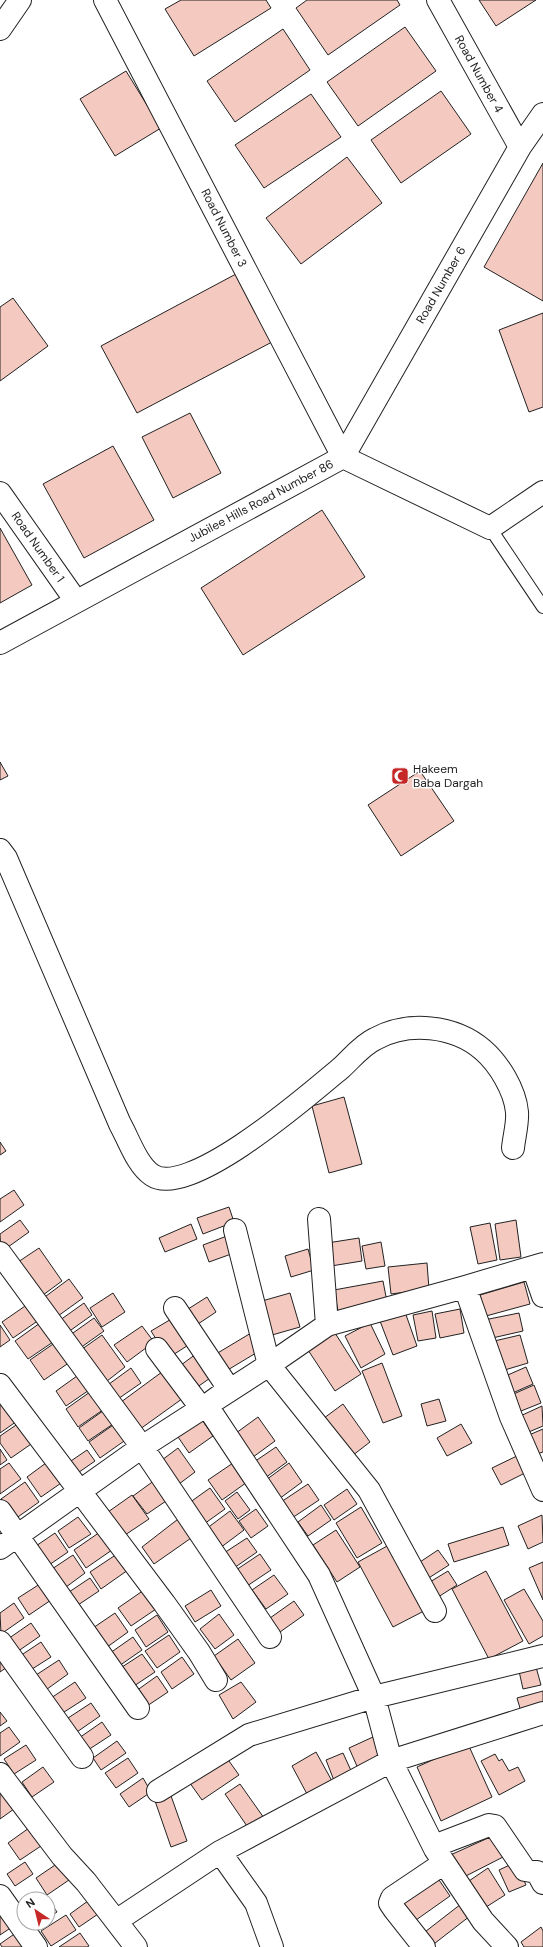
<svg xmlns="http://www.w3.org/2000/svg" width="543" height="1947" viewBox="0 0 543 1947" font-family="'DM Sans',sans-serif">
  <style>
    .building { fill: #f3c9c0; stroke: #222 }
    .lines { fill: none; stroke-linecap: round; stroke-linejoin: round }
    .lane-casing { stroke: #222; stroke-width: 14 }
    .street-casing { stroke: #222; stroke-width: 24 }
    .secondary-casing { stroke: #222; stroke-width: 24 }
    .lane { stroke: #fff; stroke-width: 12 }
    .street { stroke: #fff; stroke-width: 22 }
    .secondary { stroke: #fff; stroke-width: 22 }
    .labels { text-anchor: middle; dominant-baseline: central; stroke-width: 3; stroke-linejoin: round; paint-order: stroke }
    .street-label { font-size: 12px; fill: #222; stroke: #fff }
    .poi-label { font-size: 12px; fill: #222; stroke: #fff; text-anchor: start }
  </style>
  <rect width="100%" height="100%" fill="#fff"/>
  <path class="building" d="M181 0H266L271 8 194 56 165 9Z
    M307 0H397L400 5 328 55 296 8Z
    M479 0H536L496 26Z
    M405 27 436 71 358 126 327 82Z
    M283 29 310 70 235 122 207 81Z
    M126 71 161 128 115 156 80 99Z
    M441 91 471 134 401 183 371 140Z
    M311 94 341 137 264 188 235 145Z
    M347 157 382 203 301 264 266 218Z
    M543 163V301L484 267Z
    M236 274 272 342 137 413 101 346Z
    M13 298 48 346 0 381V307Z
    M543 313V407L529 412 499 330Z
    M190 413 221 473 173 498 142 437Z
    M113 446 154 520 84 558 43 484Z
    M322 510 365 577 243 655 201 588Z
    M0 528 32 585 0 603Z
    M0 762 8 776 0 780Z
    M420 771 454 821 401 856 368 805Z
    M344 1097 362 1164 329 1173 312 1106Z
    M0 1142 6 1151 0 1155Z
    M14 1190 24 1205 0 1222V1199Z
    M229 1207 234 1222 203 1234 197 1218Z
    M20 1220 29 1232 1 1252 0 1234Z
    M516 1220 521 1257 500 1260 495 1224Z
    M490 1223 497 1260 478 1264 470 1227Z
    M191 1224 197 1239 165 1252 159 1238Z
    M227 1236 234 1253 209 1262 203 1245Z
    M359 1238 362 1261 331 1266 327 1243Z
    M381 1242 385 1266 366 1269 362 1246Z
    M39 1248 62 1281 39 1298 15 1264Z
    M308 1249 314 1270 291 1277 285 1256Z
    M427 1263 429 1289 391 1294 388 1267Z
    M69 1279 83 1298 51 1321 38 1302Z
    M383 1281 387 1302 338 1311 334 1290Z
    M524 1282 530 1304 486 1316 480 1295Z
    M113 1293 125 1312 102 1327 90 1308Z
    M290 1293 300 1327 265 1337 255 1303Z
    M207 1297 216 1312 195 1326 185 1311Z
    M84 1303 92 1315 64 1335 56 1323Z
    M28 1304 39 1320 13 1338 2 1322Z
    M460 1309 464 1333 440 1338 435 1314Z
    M432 1311 436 1338 418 1341 413 1315Z
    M405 1312 417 1346 393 1355 380 1321Z
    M519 1313 523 1331 488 1339 484 1320Z
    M94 1318 104 1331 76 1351 66 1338Z
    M173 1318 190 1344 168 1358 151 1331Z
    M40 1323 53 1342 28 1359 15 1341Z
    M370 1323 385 1354 361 1368 345 1336Z
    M0 1325 10 1340 0 1347Z
    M142 1326 154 1342 127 1362 114 1345Z
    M251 1333 261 1350 221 1374 211 1357Z
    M335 1333 361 1374 335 1391 308 1350Z
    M102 1335 125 1367 102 1385 78 1352Z
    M520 1335 528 1363 498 1372 490 1342Z
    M56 1342 70 1362 44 1380 30 1360Z
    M200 1351 216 1374 193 1390 177 1368Z
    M382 1363 402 1416 383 1423 362 1371Z
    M526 1367 533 1384 508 1395 501 1378Z
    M131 1368 141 1383 115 1401 105 1387Z
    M166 1369 186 1396 136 1432 117 1405Z
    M84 1371 95 1386 66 1406 56 1391Z
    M534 1385 541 1403 516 1413 509 1396Z
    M97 1387 110 1405 78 1427 66 1409Z
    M439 1399 446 1421 427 1426 421 1404Z
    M6 1400 20 1419 0 1433V1404Z
    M343 1404 370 1442 348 1459 320 1421Z
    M542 1406 543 1426 524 1434 518 1417Z
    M107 1408 116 1422 88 1441 79 1428Z
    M200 1417 213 1436 189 1453 176 1434Z
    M258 1417 275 1441 249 1460 232 1436Z
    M19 1423 34 1442 11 1458 0 1443V1436Z
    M116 1423 127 1439 100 1458 89 1442Z
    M461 1424 472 1443 447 1456 437 1438Z
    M543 1429V1452L537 1454 529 1435Z
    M276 1447 287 1462 265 1478 254 1462Z
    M178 1448 195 1472 175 1487 158 1463Z
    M0 1449 7 1460 0 1465Z
    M87 1450 95 1461 72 1477 65 1465Z
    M521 1454 529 1471 501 1485 492 1468Z
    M50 1460 64 1481 41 1497 27 1477Z
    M236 1461 250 1480 222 1500 208 1480Z
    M9 1463 21 1479 0 1494V1469Z
    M289 1463 302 1482 279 1499 266 1480Z
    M155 1480 169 1499 147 1514 133 1496Z
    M25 1482 39 1502 15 1519 1 1499Z
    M308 1484 319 1500 292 1518 281 1502Z
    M210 1488 225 1509 204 1524 189 1503Z
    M347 1489 357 1504 334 1520 324 1505Z
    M237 1492 250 1510 238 1519 225 1501Z
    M132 1495 149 1519 125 1535 108 1512Z
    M321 1505 331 1520 308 1536 298 1522Z
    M361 1507 382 1543 357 1558 336 1523Z
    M256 1509 268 1526 251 1538 239 1521Z
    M230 1511 244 1530 220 1548 206 1529Z
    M542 1515 543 1542 528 1549 518 1526Z
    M182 1516 194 1536 154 1564 142 1547Z
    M78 1517 91 1534 69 1548 58 1531Z
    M503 1527 509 1545 454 1562 448 1544Z
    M336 1530 360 1567 337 1582 313 1545Z
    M100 1532 112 1550 86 1568 74 1550Z
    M55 1533 68 1552 46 1567 33 1548Z
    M247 1538 257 1552 234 1568 224 1553Z
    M389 1545 424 1611 393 1627 358 1562Z
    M438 1550 449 1565 424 1581 414 1566Z
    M117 1554 128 1570 101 1589 90 1572Z
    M260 1554 271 1570 247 1586 236 1570Z
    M73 1555 85 1573 62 1590 49 1571Z
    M543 1562V1600L529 1568Z
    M448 1571 457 1585 435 1599 425 1585Z
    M486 1571 523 1641 489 1659 452 1589Z
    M274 1575 288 1594 266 1609 252 1590Z
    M90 1578 99 1591 75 1607 66 1594Z
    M43 1582 54 1598 29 1615 18 1598Z
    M524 1589 543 1621V1636L529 1644 504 1600Z
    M144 1590 156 1609 131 1626 118 1608Z
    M211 1590 221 1606 195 1622 185 1606Z
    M294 1601 304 1615 280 1632 270 1618Z
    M14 1603 24 1618 1 1634 0 1613Z
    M115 1613 128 1632 103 1650 90 1630Z
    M219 1614 234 1635 215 1649 200 1629Z
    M157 1615 168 1632 146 1647 135 1630Z
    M31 1623 40 1636 14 1654 5 1641Z
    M169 1635 180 1652 157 1668 145 1651Z
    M133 1637 142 1650 119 1666 110 1653Z
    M238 1639 255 1663 231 1680 214 1656Z
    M41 1642 51 1657 29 1671 20 1656Z
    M0 1645 13 1663 0 1672Z
    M142 1654 155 1672 131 1688 119 1669Z
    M182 1657 194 1674 172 1689 161 1672Z
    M59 1660 68 1674 43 1692 33 1677Z
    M536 1667 541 1685 523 1689 519 1671Z
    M157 1676 168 1692 147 1706 136 1691Z
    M75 1682 86 1698 61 1714 51 1698Z
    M241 1682 256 1702 233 1719 219 1695Z
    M543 1691V1709L522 1715 517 1698Z
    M91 1703 100 1716 74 1734 65 1720Z
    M0 1712 7 1721 0 1726Z
    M102 1722 111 1735 88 1750 79 1738Z
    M9 1727 20 1742 0 1756V1733Z
    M373 1737 384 1762 360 1773 349 1748Z
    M117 1741 126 1753 101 1770 93 1758Z
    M468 1744 492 1797 441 1821 417 1767Z
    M26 1745 36 1760 14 1774 4 1759Z
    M316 1752 332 1781 307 1794 292 1766Z
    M343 1753 353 1775 335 1783 326 1760Z
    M224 1754 239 1775 202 1800 187 1779Z
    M495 1754 499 1761 502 1759 509 1771 518 1767 525 1781 499 1795 481 1761Z
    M128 1758 138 1773 116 1788 105 1773Z
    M43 1767 54 1782 32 1797 22 1782Z
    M143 1778 151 1792 129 1807 120 1794Z
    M240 1784 264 1818 249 1829 225 1794Z
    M0 1789 14 1809 0 1819Z
    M170 1793 187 1841 171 1847 154 1798Z
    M29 1828 41 1846 20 1860 8 1843Z
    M497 1834 507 1855 460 1879 446 1857Z
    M25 1862 33 1874 15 1886 7 1874Z
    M516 1862 526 1885 509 1892 499 1870Z
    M58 1863 69 1880 47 1895 36 1878Z
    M488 1868 505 1895 483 1909 466 1883Z
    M437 1877 450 1896 416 1920 402 1901Z
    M92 1898 101 1912 79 1927 70 1914Z
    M48 1899 57 1912 48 1918Z
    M461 1904 470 1916 430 1947 421 1935Z
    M0 1907 15 1925 0 1935Z
    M66 1915 76 1930 51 1946 41 1931Z
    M541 1927 543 1931V1947H524L521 1942Z
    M20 1930 31 1947H2L0 1944Z
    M80 1933 89 1946 87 1947H59Z"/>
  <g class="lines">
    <defs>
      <path id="lane" d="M490 528 543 607"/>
      <path id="street" d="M105 0 343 457
        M438 0 520 147
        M0 29 20 0
        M343 457 520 147 543 114
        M0 493 76 601
        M0 850 6 858 120 1124C129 1140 137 1165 152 1175 189 1200 311 1093 341 1068 351 1059 362 1045 375 1039 408 1021 454 1025 483 1050 499 1064 515 1090 517 1112 518 1123 514 1137 513 1148
        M319 1219 327 1325
        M235 1230 269 1365 369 1490 435 1611
        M0 1253 142 1447 270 1637
        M533 1267 543 1296
        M465 1287 511 1417 543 1490
        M157 1349 202 1409 229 1389 175 1308
        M0 1385 164 1603 199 1652 216 1680
        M207 1406 319 1575 374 1697 391 1761 435 1849 483 1921 507 1947
        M0 1511 138 1708
        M0 1548 142 1447 269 1365 327 1325 465 1287 543 1264
        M0 1642 82 1757
        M0 1774 62 1856 86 1882 136 1947
        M158 1791 249 1735 374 1697 543 1656
        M434 1846 489 1825 495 1826 525 1870 537 1872 543 1883
        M220 1852 256 1903 272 1947
        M0 1896 36 1947
        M116 1921 220 1852 391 1761 543 1713
        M424 1947 394 1909 390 1903 392 1898 444 1863"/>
      <path id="secondary" d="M0 643 343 457 490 528 543 492"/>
    </defs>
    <use href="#lane" class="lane-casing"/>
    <use href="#street" class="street-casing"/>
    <use href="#secondary" class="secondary-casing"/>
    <use href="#lane" class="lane"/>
    <use href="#street" class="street"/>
    <use href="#secondary" class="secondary"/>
  </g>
  <defs>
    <symbol id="mosque-square" viewBox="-11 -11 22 22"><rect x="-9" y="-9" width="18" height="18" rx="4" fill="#c62828" stroke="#fff"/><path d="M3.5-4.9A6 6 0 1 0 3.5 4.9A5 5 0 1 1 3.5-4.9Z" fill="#fff"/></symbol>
  </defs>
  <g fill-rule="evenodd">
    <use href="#mosque-square" x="390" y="766" width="20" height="20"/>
  </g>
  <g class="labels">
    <g class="street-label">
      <text transform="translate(479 74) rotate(61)">Road Number 4</text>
      <text transform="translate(224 228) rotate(63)">Road Number 3</text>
      <text transform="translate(441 285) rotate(-60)">Road Number 6</text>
      <text transform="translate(261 501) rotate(-28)">Jubilee Hills Road Number 86</text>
      <text transform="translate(38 547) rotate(55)">Road Number 1</text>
    </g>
    <g class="poi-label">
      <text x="413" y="769">Hakeem<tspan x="413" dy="14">Baba Dargah</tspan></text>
    </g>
  </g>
  <g transform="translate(36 1911) rotate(325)"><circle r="19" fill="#ffffff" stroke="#a7a7a7"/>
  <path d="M0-3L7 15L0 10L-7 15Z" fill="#c62828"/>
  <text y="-6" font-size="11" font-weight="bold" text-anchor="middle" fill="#222222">N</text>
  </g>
</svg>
